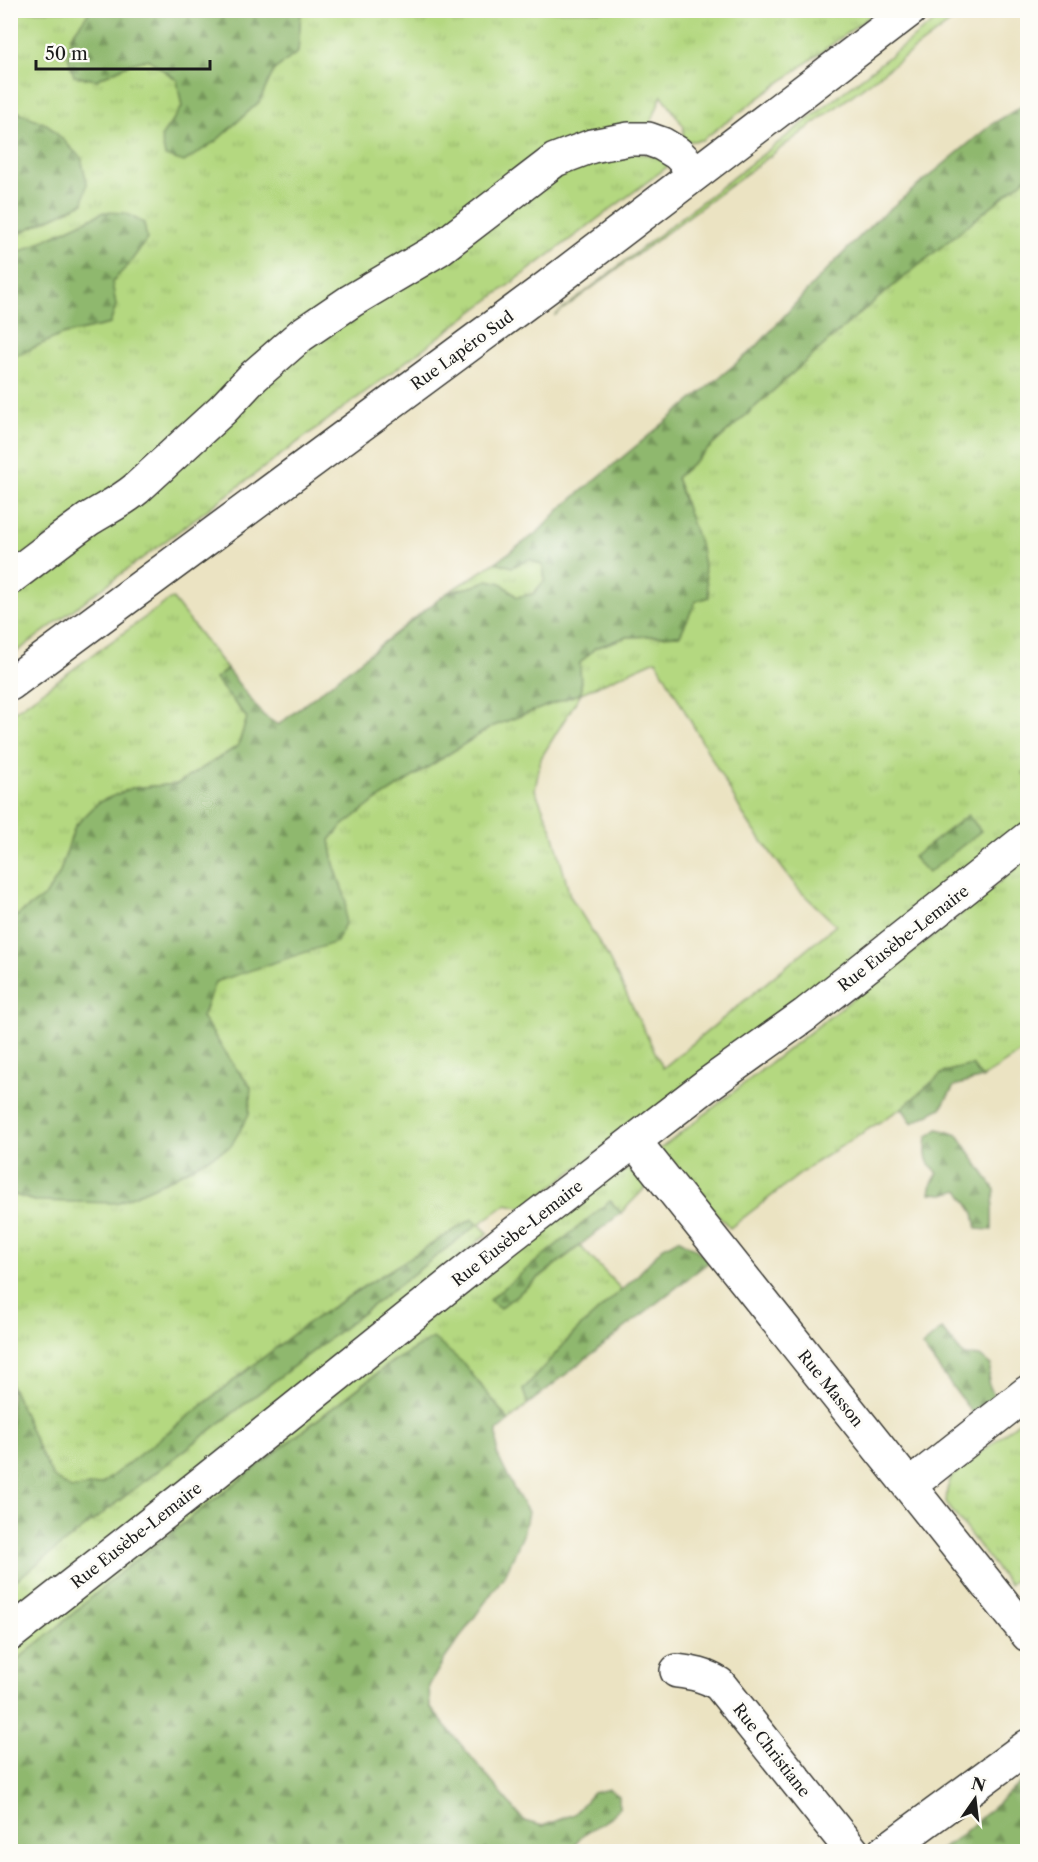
<svg xmlns="http://www.w3.org/2000/svg" width="1038" height="1862" viewBox="0 0 1038 1862" font-family="'Libre Caslon Text',serif">
  <style>
    .grass { fill: url(#grass-tufts); stroke: #687a4e; stroke-width: 1.5; fill-rule: evenodd }
    .forest { fill: url(#forest-firs); stroke: #566a45; stroke-width: 1.5 }
    .lines { fill: none; stroke-linecap: round; stroke-linejoin: round }
    .minor-casing { stroke: #3b3a35; stroke-width: 36 }
    .minor { stroke: #fff; stroke-width: 33 }
    .labels { text-anchor: middle; dominant-baseline: central; stroke-width: 6; stroke-linejoin: round; paint-order: stroke }
    .street-label { font-size: 16px; fill: #1c1c1c; stroke: #fdfcf7 }
  </style>
  <defs>
    <pattern id="grass-tufts" width="24" height="20" patternUnits="userSpaceOnUse" patternTransform="scale(1.5)"><rect width="24" height="20" fill="#b4d880"/><path d="M3 7l-1-3M5 7V3M7 7l1-3M15 17l-1-3M17 17v-4M19 17l1-3" fill="none" stroke="#9ab96e"/></pattern>
    <pattern id="forest-firs" width="22" height="20" patternUnits="userSpaceOnUse" patternTransform="scale(1.5)"><rect width="22" height="20" fill="#8fb86e"/><path d="M5 1l3.5 6h-7zM16 11l3.5 6h-7z" fill="#74955a"/></pattern>
  </defs>
  <rect width="100%" height="100%" fill="#fdfcf7"/>
  <filter id="ink" filterUnits="userSpaceOnUse"><feTurbulence type="fractalNoise" baseFrequency=".0167" numOctaves="2"/><feDisplacementMap in="SourceGraphic" scale="12" xChannelSelector="R" yChannelSelector="G"/><feConvolveMatrix kernelMatrix="1 2 1 2 8 2 1 2 1" color-interpolation-filters="sRGB"/></filter>
  <filter id="wash" filterUnits="userSpaceOnUse"><feTurbulence type="fractalNoise" baseFrequency=".008" numOctaves="4" result="noise"/><feDisplacementMap in="SourceGraphic" scale="24" xChannelSelector="R" yChannelSelector="G"/><feGaussianBlur stdDeviation="1.35" result="paint"/><feColorMatrix in="noise" values="0 0 0 0 0 0 0 0 0 0 0 0 0 0 0 0 0 1.4 0 .05"/><feComposite in="paint" operator="in"/></filter>
  <g filter="url(#wash)">
    <rect width="100%" height="100%" fill="#ebe3c2"/>
    <path class="grass" d="M11 11H91L70 37 96 80 127 65 148 59 177 80 182 107 161 138 216 141 259 102 274 70 298 52 301 11H877L702 140 682 142 684 127 662 95 652 120 649 133 601 136 209 414 11 565V358L61 335 110 324 116 305 111 282 129 264 104 212 11 256V237L83 203 14 110 11 111Z
      M948 11H966L554 316Z
      M604 150 669 157 667 167 11 656V589L298 343 557 178Z
      M1027 177 1028 770 1023 773 1027 778V822L877 944 523 1208 507 1204 479 1224 488 1233 260 1428 11 1626V1584L478 1224 471 1220 360 1289 305 1325 102 1484 71 1489 53 1477 38 1447 11 1385V1194L35 1201 251 1087 235 1067 202 1017 215 982 252 969 334 864 330 840 341 827 375 801 491 727 581 693 580 663 595 648 626 637 680 635 696 601 709 597 683 495 676 478 855 317ZM656 660 747 821 798 889 836 925 663 1068 606 953 570 896 553 832 535 790 541 758 581 693ZM968 815 980 831 928 872 914 857Z
      M530 559 543 566 545 580 533 594 517 597 501 583 488 580 474 586 447 593 496 562 512 567Z
      M172 598 227 669 215 679 247 718 238 746 177 784 132 788 75 826 59 875 46 895 11 920V714Z
      M1027 859V1048L982 1078 972 1065 944 1072 902 1108 813 1164 730 1228 658 1150 672 1140 960 915Z
      M627 1170C637 1172 645 1176 646 1187L621 1213 611 1201 500 1308 580 1246 622 1290 576 1331 523 1390 528 1404 509 1421 463 1363 394 1360 122 1571 53 1631 11 1665V1646L609 1177Z
      M1027 1415V1570L1009 1585 946 1503 947 1490 951 1477Z"/>
    <path class="forest" d="M90 11H301L298 52 274 70 259 102 216 141 184 162 165 156 161 137 182 107 177 80 148 59 127 65 96 80 74 76C61 44 71 36 90 11Z
      M1027 103V177L855 317 676 478 701 548 709 597 696 601 680 635 626 637 595 648 580 663 581 693 491 727 375 801 341 827 330 840 334 864 346 900 345 923 337 942 215 982 202 1017 235 1067 251 1087 249 1114 231 1146 165 1182 117 1203 35 1201 11 1194V920L46 895 59 875 75 826 99 802 132 788 177 784 238 746 247 718 215 679 227 669 263 715 278 725 447 593 474 586 488 580 501 583 517 597 533 594 545 580 543 566 530 559 512 567 496 562 538 532 561 508 756 347 815 282 874 222 992 124Z
      M14 110 48 125 81 158 87 183 83 203 11 237 10 111Z
      M104 212 125 213 144 223 147 239 129 264 112 282 116 305 110 324 61 335 11 358V256Z
      M968 815 981 831 928 873 913 857Z
      M972 1065 982 1078 954 1086 941 1108 912 1123 902 1108 944 1072Z
      M938 1129 958 1135 995 1190 992 1210V1230L977 1229 974 1213 959 1190 944 1194 930 1193 932 1183 938 1173C924 1163 925 1154 927 1137Z
      M610 1201 621 1213 500 1308 489 1300Z
      M472 1219 478 1224 11 1584V1385L38 1447 53 1477 71 1489 102 1484 305 1325 360 1289Z
      M678 1239 694 1248 710 1261 528 1404 523 1390 576 1331 636 1277 662 1248Z
      M942 1329 964 1356H980L991 1365 988 1382 994 1396 972 1413 922 1346Z
      M433 1338 463 1363 509 1421 497 1431V1454L514 1489 528 1512 523 1535 506 1573 444 1660 429 1686 430 1707 524 1821 543 1826 574 1814 593 1793 609 1789 619 1796V1808C615 1812 610 1818 604 1822 592 1830 576 1834 574 1851H11V1665L53 1631 122 1571 395 1360Z
      M1027 1777V1851H938L959 1837Z"/>
  </g>
  <g filter="url(#ink)">
    <g class="lines">
      <defs>
        <path id="minor" d="M10 578C37 558 62 538 89 519 105 509 122 501 136 489L223 409 254 376 301 335 351 301 439 249 555 160 592 146 629 139H648L662 144 677 153 696 172
          M10 684 546 288 910 10
          M634 1141 1028 1635
          M909 1486 1028 1392
          M10 1634 186 1496 507 1239 707 1085 805 1015 1028 838
          M677 1671C693 1673 705 1675 719 1684L853 1852
          M884 1852 1028 1746"/>
      </defs>
      <use href="#minor" class="minor-casing"/>
      <use href="#minor" class="minor"/>
    </g>
  </g>
  <g class="labels">
    <g class="street-label">
      <text transform="translate(462 350) rotate(-36)">Rue Lapéro Sud</text>
      <text transform="translate(903 938) rotate(-38)">Rue Eusèbe-Lemaire</text>
      <text transform="translate(517 1233) rotate(-38)">Rue Eusèbe-Lemaire</text>
      <text transform="translate(831 1388) rotate(51)">Rue Masson</text>
      <text transform="translate(136 1535) rotate(-38)">Rue Eusèbe-Lemaire</text>
      <text transform="translate(772 1750) rotate(52)">Rue Christiane</text>
    </g>
  </g>
  <rect width="1038" height="1862" fill="none" stroke="#fdfcf7" stroke-width="36"/>
  <g transform="translate(975 1799) rotate(14)" stroke="#fdfcf7" stroke-width="4.5" paint-order="stroke">
  <path d="M0-4.5L10 22L0 15L-10 22Z" fill="#1c1c1c"/>
  <text y="-9" font-size="16" font-weight="bold" text-anchor="middle" fill="#1c1c1c">N</text>
  </g>
  <path d="M36 60v9h174v-9" fill="none" stroke="#1c1c1c" stroke-width="3"/>
  <text x="45" y="60" font-size="18" fill="#1c1c1c" stroke="#fdfcf7" stroke-width="4.5" paint-order="stroke">50 m</text>
</svg>
